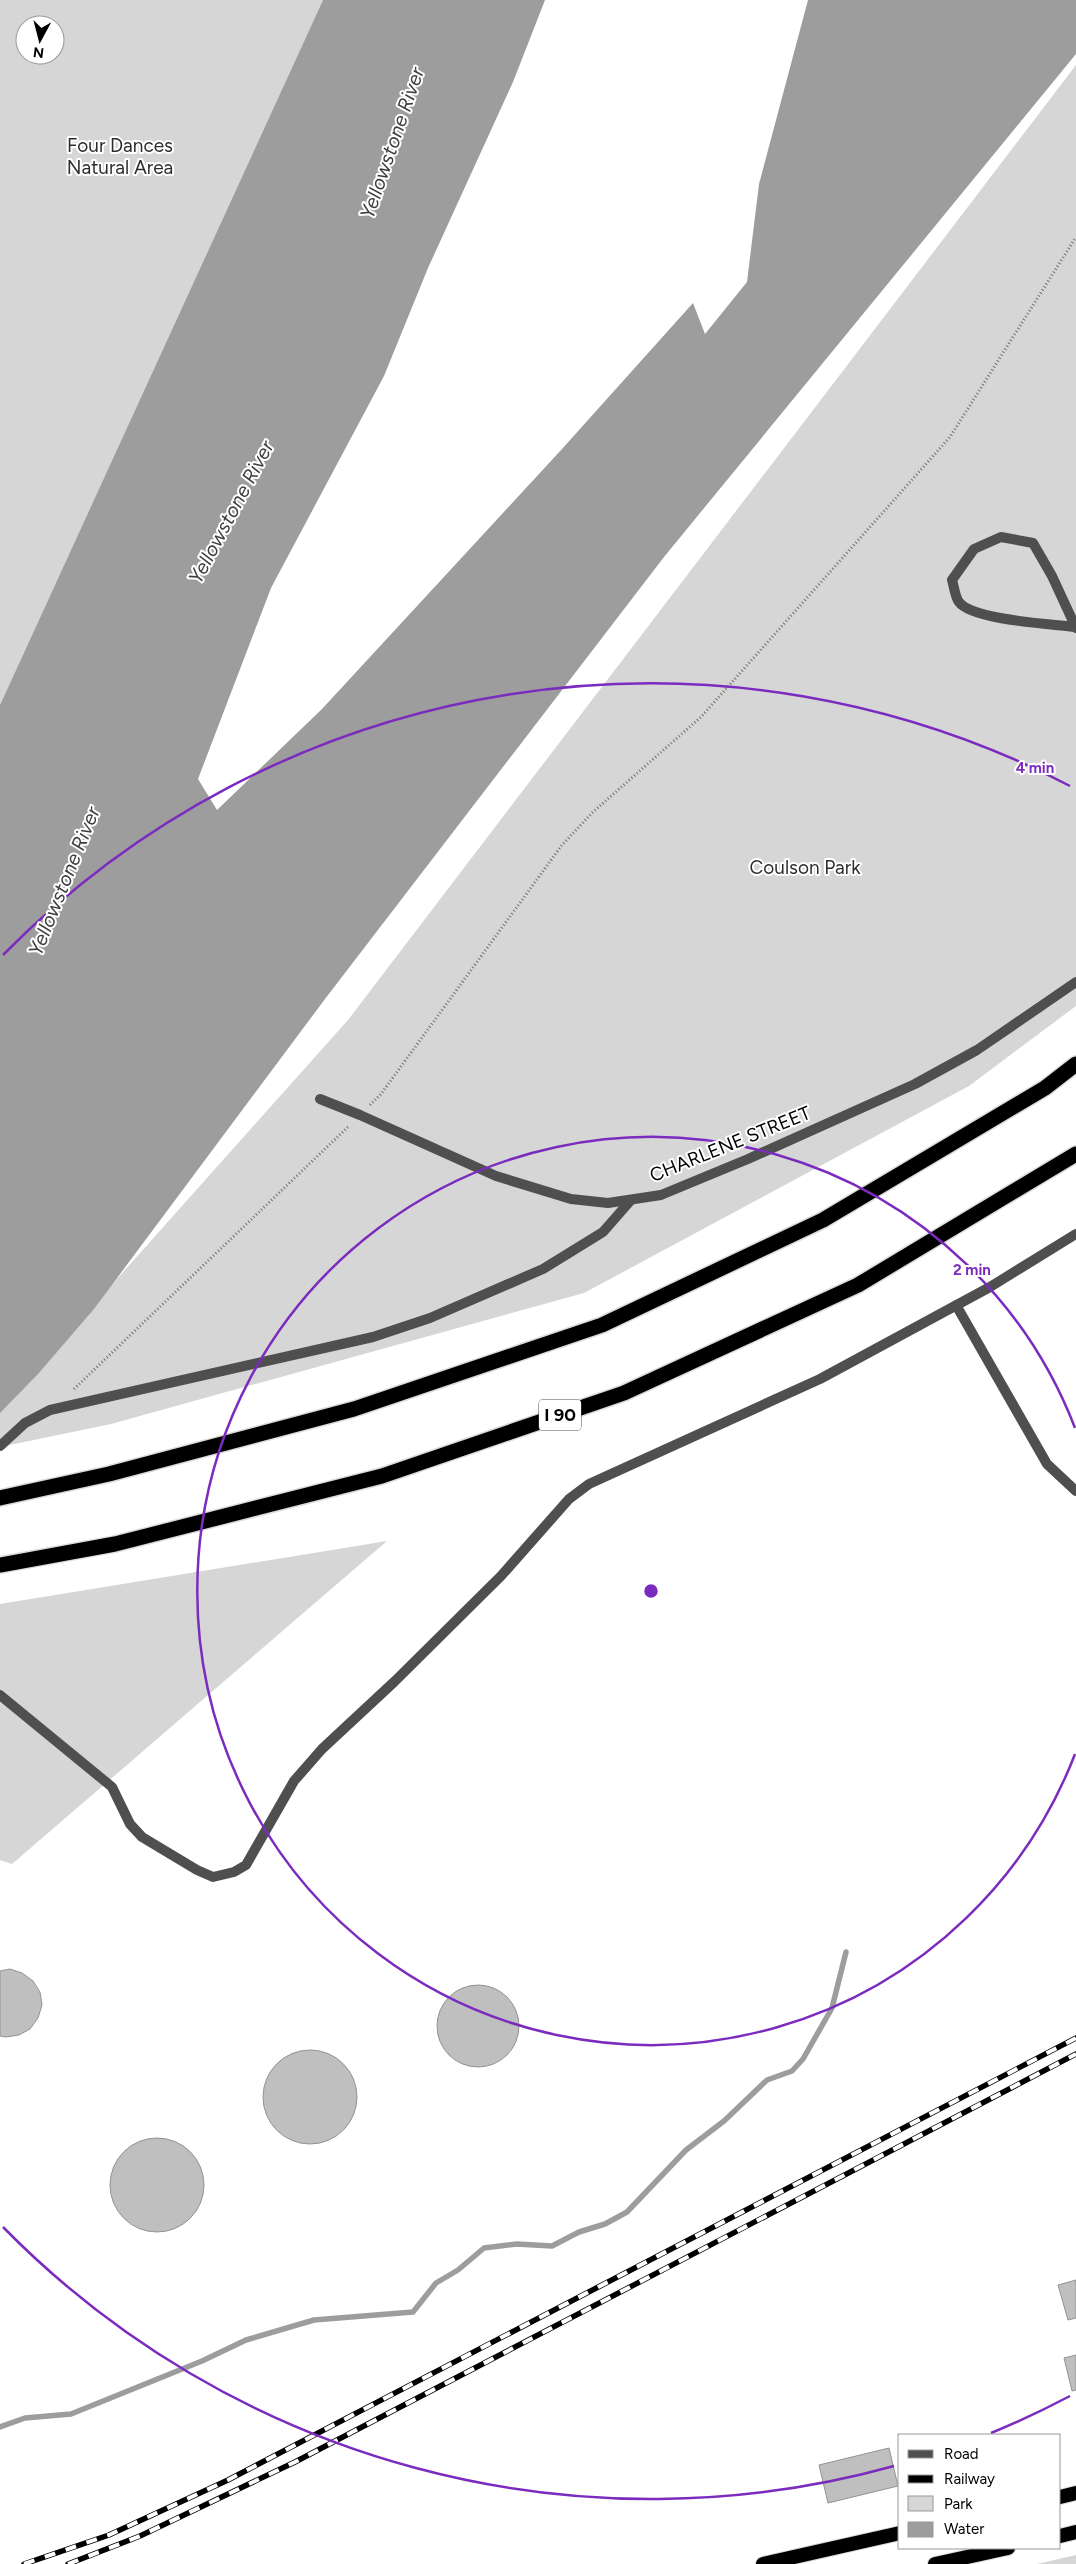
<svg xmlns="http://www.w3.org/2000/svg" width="1076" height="2564" viewBox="0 0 1076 2564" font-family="Figtree,sans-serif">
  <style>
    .green { fill: #d6d6d6; fill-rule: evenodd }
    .water { fill: #9d9d9d }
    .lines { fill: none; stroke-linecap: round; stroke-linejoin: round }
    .stream { stroke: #9d9d9d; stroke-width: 5.5 }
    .building { fill: #bfbfbf; stroke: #939393 }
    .trunk-casing { stroke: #dbdbdb; stroke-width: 16 }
    .motorway-casing { stroke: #dbdbdb; stroke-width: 18 }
    .path { stroke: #717171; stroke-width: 3; stroke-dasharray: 1 2.5; stroke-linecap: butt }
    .service { stroke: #4f4f4f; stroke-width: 10 }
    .minor { stroke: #4f4f4f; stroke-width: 10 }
    .trunk { stroke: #000; stroke-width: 14 }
    .motorway { stroke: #000; stroke-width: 15 }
    .rail-casing { stroke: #000; stroke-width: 5.5 }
    .rail { stroke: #fff; stroke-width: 4; stroke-dasharray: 11; stroke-linecap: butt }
    .ring { fill: none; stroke: #7b2cbf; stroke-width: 2.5 }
    .labels { text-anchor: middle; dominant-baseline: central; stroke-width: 4; stroke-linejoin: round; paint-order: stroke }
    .shield { fill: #fff; stroke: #4c4c4c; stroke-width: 1 }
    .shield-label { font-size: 18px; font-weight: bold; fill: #000 }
    .park-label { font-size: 19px; fill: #2d2d2d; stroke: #fff }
    .street-label { font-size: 19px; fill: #000; stroke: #fff }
    .water-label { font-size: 20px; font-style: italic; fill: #3e3e3e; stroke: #fff }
    .centre { fill: #7b2cbf; stroke: #fff; stroke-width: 2.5 }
    .ring-label { font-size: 15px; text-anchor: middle; font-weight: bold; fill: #7b2cbf; stroke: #fff; stroke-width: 4; stroke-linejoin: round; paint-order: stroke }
  </style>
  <rect width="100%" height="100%" fill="#fff"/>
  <path class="green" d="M0 0H323L0 705ZM25 25H55V55H25Z
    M1076 65V1006L969 1086 584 1293 111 1424 0 1447V1410L348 1020Z
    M387 1541 12 1864 0 1860V1604Z
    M1076 2555V2564H1037Z"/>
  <path class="water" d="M323 0H545L513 82 428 268 384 376 271 588 198 779 217 810 322 709 562 449 693 303 705 334 747 282 759 184 808 0H1076V54L664 557 325 999 94 1309 38 1374 0 1413V705Z"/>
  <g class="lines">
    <path class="stream" d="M0 2427 25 2418 71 2414 202 2361 246 2340 314 2320 413 2312 436 2283 458 2270 484 2248 517 2244 552 2246 579 2232 605 2224 627 2212 686 2150 724 2121 767 2080 792 2071 803 2059 832 2008 846 1952"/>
  </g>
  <path class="building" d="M10 1969 22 1973 33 1981 40 1992 42 2005 38 2018 30 2029 19 2035 6 2037 0 2036V1971Z
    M437 2026a41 41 0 1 1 82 0a41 41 0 1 1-82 0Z
    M263 2097a47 47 0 1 1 94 0a47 47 0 1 1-94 0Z
    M110 2185a47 47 0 1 1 94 0a47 47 0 1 1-94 0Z
    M1076 2280V2318L1068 2320 1058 2285Z
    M1076 2355V2390L1072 2391 1064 2358Z
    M889 2448 898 2486 828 2503 819 2465Z"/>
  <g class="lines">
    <defs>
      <path id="trunk" d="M1060 2497 1076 2493
        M1060 2536 1076 2532
        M763 2564 900 2533
        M935 2564 1008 2548"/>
      <path id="motorway" d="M0 1498 109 1474 354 1409 602 1325 823 1220 1045 1088 1076 1064
        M0 1565 115 1544 382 1476 624 1393 858 1285 1076 1154"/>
    </defs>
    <use href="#trunk" class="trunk-casing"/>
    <use href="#motorway" class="motorway-casing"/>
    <path class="path" d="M370 1105 381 1094 562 845 593 812 701 717 950 437 1076 237
      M74 1389 349 1126"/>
    <path class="service" d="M1075 627C1052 624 972 620 959 602 955 597 954 586 952 580L974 549 1001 537 1033 543 1052 576 1076 628
      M956 1305 1047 1464 1076 1491
      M0 1446 25 1423 50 1410 373 1337 430 1318 543 1269 603 1232 631 1200
      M0 1695 112 1787 130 1824 142 1837 197 1870 213 1877 234 1872 246 1865 294 1781 322 1749 394 1682 501 1576 569 1499 589 1484 820 1379 990 1287 1076 1234"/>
    <path class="minor" d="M320 1099 360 1115 496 1176 571 1199 608 1203 661 1195 748 1159 915 1084 977 1050 1076 982"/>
    <use href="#trunk" class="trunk"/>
    <use href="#motorway" class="motorway"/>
    <defs>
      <path id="rail" d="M24 2564 109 2535 228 2480 1076 2038
        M68 2564 140 2536 295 2462 1076 2054"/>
    </defs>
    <use href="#rail" class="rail-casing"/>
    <use href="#rail" class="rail"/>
  </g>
  <g class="ring">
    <path d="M1075 1754A454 454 0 1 1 1075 1428"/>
    <path d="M1070 2396A908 908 0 0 1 991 2433M894 2466A908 908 0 0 1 3 2227M3 955A908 908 0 0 1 1070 786"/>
  </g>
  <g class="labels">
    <rect class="shield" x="539" y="1399.5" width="42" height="31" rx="4"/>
    <g class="shield-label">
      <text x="560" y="1415">I 90</text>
    </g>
    <g class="park-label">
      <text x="120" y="145">Four Dances<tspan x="120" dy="22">Natural Area</tspan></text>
      <text x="805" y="867">Coulson Park</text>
    </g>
    <g class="street-label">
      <text transform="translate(730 1144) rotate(-22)">CHARLENE STREET</text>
    </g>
    <g class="water-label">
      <text transform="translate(392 143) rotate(-71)">Yellowstone River</text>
      <text transform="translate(231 512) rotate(-62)">Yellowstone River</text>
      <text transform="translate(64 881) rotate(-68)">Yellowstone River</text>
    </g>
  </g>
  <circle cx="651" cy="1591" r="8" class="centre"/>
  <g class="ring-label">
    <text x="1035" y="773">4 min</text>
    <text x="972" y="1275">2 min</text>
  </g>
  <rect x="898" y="2434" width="162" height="115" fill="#ffffff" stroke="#999999"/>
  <rect x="908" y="2450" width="25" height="8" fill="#4f4f4f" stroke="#999999"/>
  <text x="944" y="2459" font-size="15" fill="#000000">Road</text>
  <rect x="908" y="2475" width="25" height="8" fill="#000000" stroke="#999999"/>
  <text x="944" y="2484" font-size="15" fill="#000000">Railway</text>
  <rect x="908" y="2496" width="25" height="15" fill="#d6d6d6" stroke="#999999"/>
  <text x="944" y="2509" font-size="15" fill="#000000">Park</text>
  <rect x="908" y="2522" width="25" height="15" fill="#9d9d9d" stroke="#999999"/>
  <text x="944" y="2534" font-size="15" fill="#000000">Water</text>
  <g transform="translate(40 40) rotate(187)"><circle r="24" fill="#ffffff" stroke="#999999"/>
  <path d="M0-4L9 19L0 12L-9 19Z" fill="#000000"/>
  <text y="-8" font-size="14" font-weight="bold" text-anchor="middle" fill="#000000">N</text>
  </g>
</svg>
